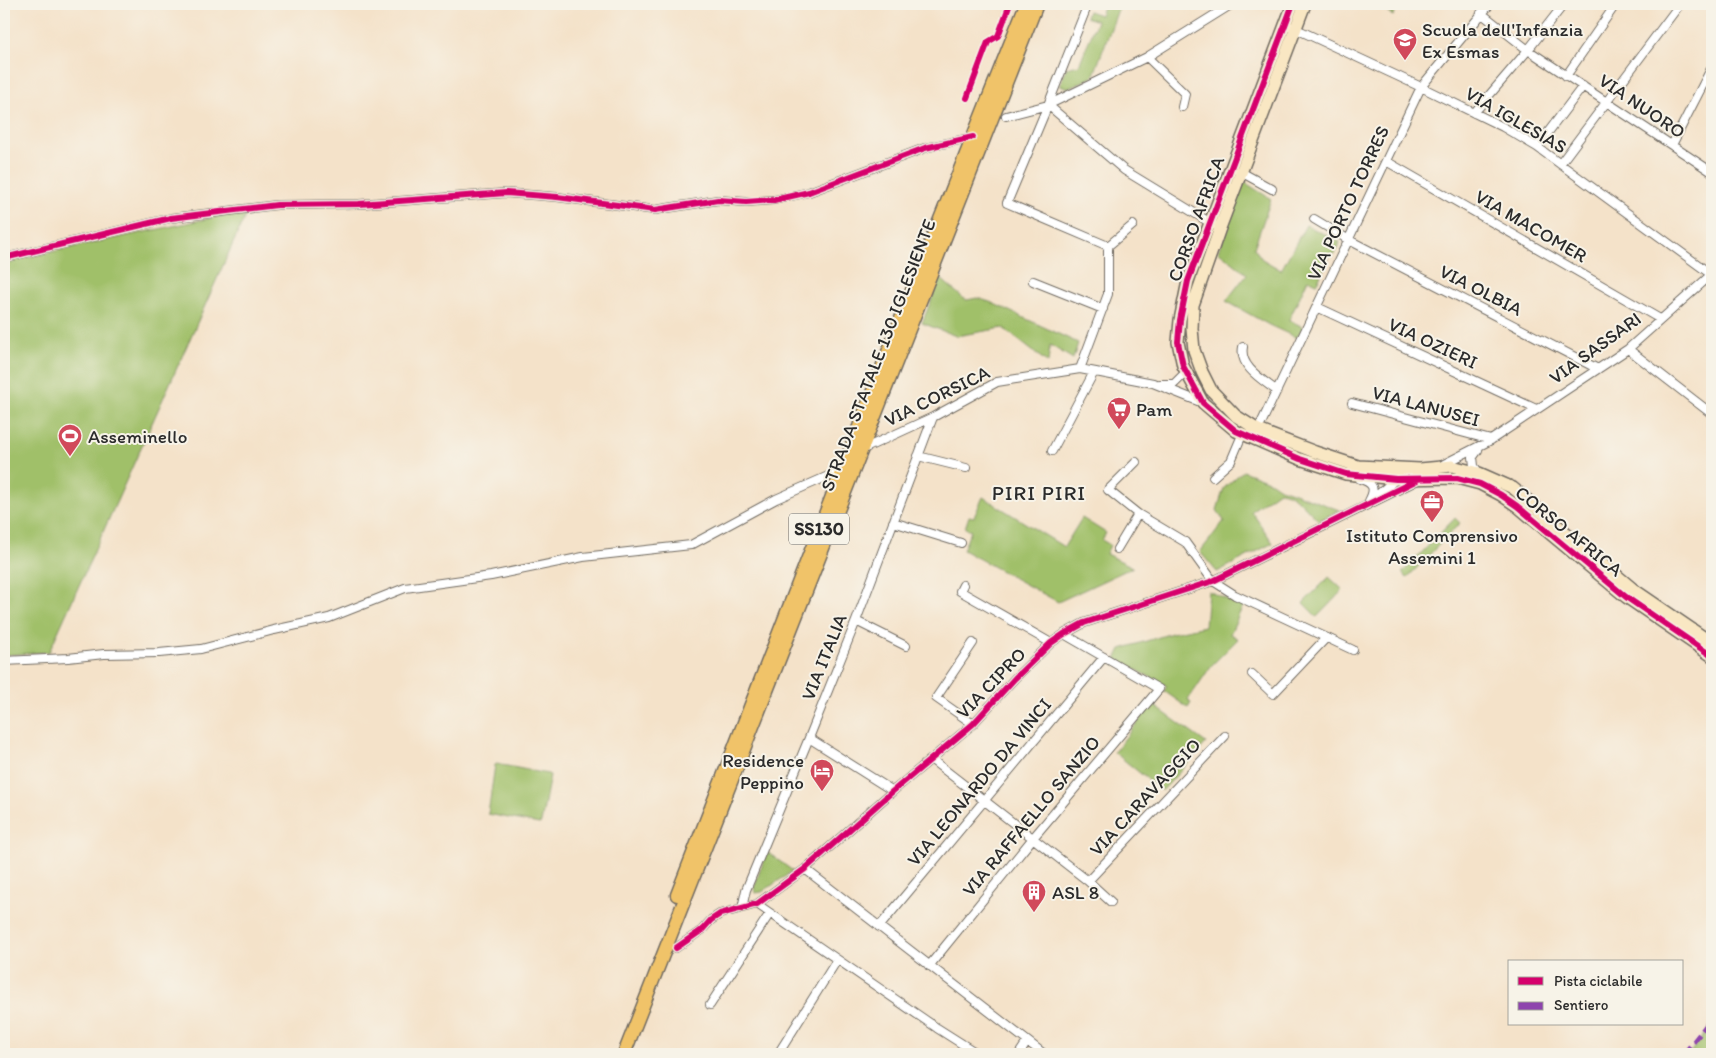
<svg xmlns="http://www.w3.org/2000/svg" width="1716" height="1058" viewBox="0 0 1716 1058" font-family="Itim,sans-serif">
  <style>
    .green { fill: #a0c069; stroke: #66764a }
    .lines { fill: none; stroke-linecap: round; stroke-linejoin: round }
    .street-casing { stroke: #716b62; stroke-width: 10 }
    .secondary-casing { stroke: #716b62; stroke-width: 14 }
    .primary-casing { stroke: #716b62; stroke-width: 15 }
    .street { stroke: #fff; stroke-width: 8 }
    .secondary { stroke: #f9e7c3; stroke-width: 11 }
    .primary { stroke: #f0c369; stroke-width: 12 }
    .quiet { stroke: #8e44ad; stroke-width: 5; stroke-dasharray: 10 5; stroke-linecap: butt }
    .cycleway-casing { stroke: #f7f3e8; stroke-width: 9 }
    .cycleway { stroke: #d6006c; stroke-width: 6 }
    .labels { text-anchor: middle; dominant-baseline: central; stroke-width: 4; stroke-linejoin: round; paint-order: stroke }
    .shield { fill: #f7f3e8; stroke: #686764; stroke-width: 1 }
    .shield-label { font-size: 18px; font-weight: bold; fill: #2b2b2b }
    .poi-label { font-size: 19px; fill: #2b2b2b; stroke: #f7f3e8; text-anchor: start }
    .street-label { font-size: 19px; fill: #2b2b2b; stroke: #f7f3e8 }
    .quarter-label { font-size: 21px; letter-spacing: 1px; fill: #2b2b2b; stroke: #f7f3e8 }
  </style>
  <rect width="100%" height="100%" fill="#f7f3e8"/>
  <filter id="ink" filterUnits="userSpaceOnUse"><feTurbulence type="fractalNoise" baseFrequency=".02" numOctaves="2"/><feDisplacementMap in="SourceGraphic" scale="10" xChannelSelector="R" yChannelSelector="G"/><feConvolveMatrix kernelMatrix="1 2 1 2 8 2 1 2 1" color-interpolation-filters="sRGB"/></filter>
  <filter id="wash" filterUnits="userSpaceOnUse"><feTurbulence type="fractalNoise" baseFrequency=".0096" numOctaves="4" result="noise"/><feDisplacementMap in="SourceGraphic" scale="20" xChannelSelector="R" yChannelSelector="G"/><feGaussianBlur stdDeviation="1.12" result="paint"/><feColorMatrix in="noise" values="0 0 0 0 0 0 0 0 0 0 0 0 0 0 0 0 0 1.4 0 .05"/><feComposite in="paint" operator="in"/></filter>
  <g filter="url(#wash)">
    <rect width="100%" height="100%" fill="#f4e2c9"/>
    <path class="green" d="M1104 4H1120L1093 77 1068 88 1060 85 1066 68 1079 65 1097 21 1086 17 1088 11 1100 15Z
      M1382 4H1402L1393 16 1380 7Z
      M1244 182 1271 199 1254 248 1262 259 1281 270 1306 225 1340 242 1334 254 1331 253 1317 283 1308 279 1289 320 1303 327 1297 338 1269 325 1226 301 1247 274 1218 251Z
      M248 210 49 652 4 655V262Z
      M940 278 963 298 967 300 977 298 990 302 1078 343 1073 359 1050 345 1048 363 1003 328 956 336 922 323Z
      M1243 471 1271 482 1278 487 1297 494 1339 510 1319 521C1308 511 1295 492 1279 491L1251 511 1273 543 1217 572 1200 552 1224 521 1217 510 1224 488Z
      M983 497 1064 547 1082 518 1106 533 1102 540 1110 545 1106 554 1133 567 1058 602 963 550 971 530 965 528 969 516 974 517Z
      M1455 518 1460 523 1407 578 1402 573Z
      M1329 577 1343 590 1317 617 1303 603Z
      M1208 591 1243 606 1230 634 1238 639 1211 666 1188 700 1191 703 1188 708 1164 691 1167 686 1116 659 1121 649 1172 633 1205 626Z
      M1152 704 1206 743 1162 791 1114 752Z
      M497 764 548 774 550 775 541 823 539 824 488 814 495 765Z
      M767 852 793 871 762 892 755 893 754 887Z
      M1712 1024V1054H1689Z"/>
  </g>
  <g filter="url(#ink)">
    <g class="lines">
      <defs>
        <path id="street" d="M1481 13 1528 50 1712 172
          M1292 27 1421 87 1503 127 1537 147 1712 275
          M1147 57 1185 94 1182 107
          M1566 76 1616 4
          M1048 105 1124 170 1214 225
          M1474 113 1528 50 1564 4
          M1006 116 1048 105 1147 57 1232 4
          M1672 145 1712 67
          M1537 147 1583 86
          M1386 161 1660 319
          M1560 164 1680 4
          M1239 171 1272 189
          M1314 219 1349 240 1598 369
          M1108 246 1133 225
          M4 258 171 218 277 205 359 204 506 193 557 197 655 210 718 200 746 202 774 200 809 192 925 148 973 137
          M1033 281 1103 309
          M1317 307 1536 409
          M1243 347C1239 367 1263 380 1277 391
          M1628 349 1712 414
          M1080 369 1108 294V246L1007 203 1048 105 1088 4
          M1160 384H1174L1184 374V368
          M1352 403 1491 440
          M1258 430 1421 87 1490 4
          M861 450 933 417 997 382 1080 369 1153 383 1203 403
          M1478 450 1473 457 1474 466 1479 473
          M1052 451 1094 372
          M918 456 966 468
          M1136 462 1108 490 1138 514 1185 542 1213 581 1235 595 1353 650
          M1444 464 1491 440 1628 349 1712 274
          M1213 477 1231 461 1242 435
          M1360 479C1373 483 1376 488 1369 501
          M1374 498 1397 478
          M893 522 961 543
          M1117 549 1138 514
          M963 585 960 591 1051 643
          M856 621 906 646
          M973 643 936 698 973 724
          M4 661 68 658 104 654 159 653 201 649 274 630 329 618 405 588 491 576 583 557 691 545 776 499 842 470
          M1252 674 1273 694 1326 638
          M809 738 893 791
          M932 760 1088 881 1111 902
          M805 869 1044 1054
          M1088 881 1225 736
          M757 904 937 1028 978 1054
          M742 908 746 890 809 738 856 621 933 417
          M879 927 1104 657
          M676 948 702 930 711 920 720 914 757 904 805 869 893 791 973 724 1015 678 1051 643 1064 634 1084 623 1213 581 1418 480
          M929 966 1033 838 1159 689 1064 634
          M710 1005 770 913
          M778 1054 837 960
          M1019 1054 1027 1042"/>
        <path id="secondary" d="M1293 4 1188 281 1180 320 1178 342 1183 366 1203 403 1236 431 1300 459 1346 474 1396 479 1457 478 1480 484 1501 495 1517 506 1626 597 1712 656
          M1305 4 1220 228 1193 305 1192 329 1194 350 1202 372 1211 390 1236 416 1258 430 1315 452 1358 466 1420 469 1452 466 1479 473 1513 488 1633 589 1712 643"/>
        <path id="primary" d="M677 895 927 252 1026 4
          M624 1054 1037 4"/>
      </defs>
      <use href="#street" class="street-casing"/>
      <use href="#secondary" class="secondary-casing"/>
      <use href="#primary" class="primary-casing"/>
      <use href="#street" class="street"/>
      <use href="#secondary" class="secondary"/>
      <use href="#primary" class="primary"/>
      <path class="quiet" d="M1684 1054 1712 1018"/>
      <defs>
        <path id="cycleway" d="M1293 4 1188 281 1180 320 1178 342 1183 366 1203 403 1236 431 1300 459 1346 474 1396 479 1457 478 1480 484 1501 495 1517 506 1626 597 1712 656
          M967 98 988 42 998 36 1010 4
          M4 258 171 218 277 205 359 204 506 193 557 197 655 210 718 200 746 202 774 200 809 192 925 148 973 137
          M676 948 702 930 711 920 720 914 757 904 805 869 893 791 973 724 1015 678 1051 643 1064 634 1084 623 1213 581 1417 480"/>
      </defs>
      <use href="#cycleway" class="cycleway-casing"/>
      <use href="#cycleway" class="cycleway"/>
    </g>
  </g>
  <defs>
    <symbol id="school-pin" viewBox="-11 -11 22 30"><path d="M0 17L-7.5 6A9.5 9.5 0 1 1 7.5 6Z" fill="#d1495b" stroke="#f7f3e8"/><path d="M0-5L7-2L0 1L-7-2ZM-4 1L0 2.5L4 1V4Q0 6-4 4Z" fill="#fff"/></symbol>
    <symbol id="supermarket-pin" viewBox="-11 -11 22 30"><path d="M0 17L-7.5 6A9.5 9.5 0 1 1 7.5 6Z" fill="#d1495b" stroke="#f7f3e8"/><path d="M-6-5.5h2.5l.6 2H6L4.5 2H-2.5L-4.4-4H-6ZM-1.5 3.2a1.3 1.3 0 1 0 .1 0ZM3 3.2a1.3 1.3 0 1 0 .1 0Z" fill="#fff"/></symbol>
    <symbol id="stadium-pin" viewBox="-11 -11 22 30"><path d="M0 17L-7.5 6A9.5 9.5 0 1 1 7.5 6Z" fill="#d1495b" stroke="#f7f3e8"/><path d="M0-5a6.5 5 0 1 0 0 10a6.5 5 0 1 0 0-10ZM-3.5-1.8h7v3.6h-7Z" fill="#fff"/></symbol>
    <symbol id="office-pin" viewBox="-11 -11 22 30"><path d="M0 17L-7.5 6A9.5 9.5 0 1 1 7.5 6Z" fill="#d1495b" stroke="#f7f3e8"/><path d="M-6-3h4V-5.5h4V-3h4V5H-6ZM-1-4.5V-3h2v-1.5ZM-6 0V1H6V0Z" fill="#fff"/></symbol>
    <symbol id="hotel-pin" viewBox="-11 -11 22 30"><path d="M0 17L-7.5 6A9.5 9.5 0 1 1 7.5 6Z" fill="#d1495b" stroke="#f7f3e8"/><path d="M-6-4.5h1.5V1H6V5H4.5V3h-9V5H-6ZM-4 0a1.8 1.8 0 1 1 3.6 0ZM.5 0V-2.5h3Q6-2.5 6 0Z" fill="#fff"/></symbol>
    <symbol id="building-pin" viewBox="-11 -11 22 30"><path d="M0 17L-7.5 6A9.5 9.5 0 1 1 7.5 6Z" fill="#d1495b" stroke="#f7f3e8"/><path d="M-4-6H4V6H1V3H-1V6H-4ZM-2.5-4.3h1.7v1.8h-1.7ZM.8-4.3h1.7v1.8H.8ZM-2.5-1h1.7V.8h-1.7ZM.8-1h1.7V.8H.8Z" fill="#fff"/></symbol>
  </defs>
  <g fill-rule="evenodd">
    <use href="#school-pin" x="1391" y="26" width="28" height="38"/>
    <use href="#supermarket-pin" x="1105" y="395" width="28" height="38"/>
    <use href="#stadium-pin" x="56" y="422" width="28" height="38"/>
    <use href="#office-pin" x="1418" y="488" width="28" height="38"/>
    <use href="#hotel-pin" x="808" y="757" width="28" height="38"/>
    <use href="#building-pin" x="1020" y="878" width="28" height="38"/>
  </g>
  <g class="labels">
    <rect class="shield" x="789" y="513.5" width="60" height="31" rx="4"/>
    <g class="shield-label">
      <text x="819" y="529">SS130</text>
    </g>
    <g class="poi-label">
      <text x="1422" y="29">Scuola dell'Infanzia<tspan x="1422" dy="22">Ex Esmas</tspan></text>
      <text x="1136" y="409">Pam</text>
      <text x="88" y="436">Asseminello</text>
      <text x="1432" y="535" text-anchor="middle">Istituto Comprensivo<tspan x="1432" dy="22">Assemini 1</tspan></text>
      <text x="804" y="760" text-anchor="end">Residence<tspan x="804" dy="22">Peppino</tspan></text>
      <text x="1052" y="892">ASL 8</text>
    </g>
    <g class="street-label">
      <text transform="translate(1642 106) rotate(34)">VIA NUORO</text>
      <text transform="translate(1516 120) rotate(30)">VIA IGLESIAS</text>
      <text transform="translate(1348 203) rotate(-65)">VIA PORTO TORRES</text>
      <text transform="translate(1196 219) rotate(-70)">CORSO AFRICA</text>
      <text transform="translate(1531 226) rotate(30)">VIA MACOMER</text>
      <text transform="translate(1481 290) rotate(27)">VIA OLBIA</text>
      <text transform="translate(1433 343) rotate(25)">VIA OZIERI</text>
      <text transform="translate(1595 348) rotate(-36)">VIA SASSARI</text>
      <text transform="translate(878 355) rotate(-69)">STRADA STATALE 130 IGLESIENTE</text>
      <text transform="translate(937 396) rotate(-26)">VIA CORSICA</text>
      <text transform="translate(1426 406) rotate(15)">VIA LANUSEI</text>
      <text transform="translate(1569 531) rotate(39)">CORSO AFRICA</text>
      <text transform="translate(824 657) rotate(-68)">VIA ITALIA</text>
      <text transform="translate(991 683) rotate(-46)">VIA CIPRO</text>
      <text transform="translate(979 782) rotate(-50)">VIA LEONARDO DA VINCI</text>
      <text transform="translate(1145 797) rotate(-47)">VIA CARAVAGGIO</text>
      <text transform="translate(1031 816) rotate(-50)">VIA RAFFAELLO SANZIO</text>
    </g>
    <g class="quarter-label">
      <text x="1039" y="492">PIRI PIRI</text>
    </g>
  </g>
  <rect width="1716" height="1058" fill="none" stroke="#f7f3e8" stroke-width="20"/>
  <rect x="1508" y="960" width="175" height="65" fill="#f7f3e8" stroke="#a5a39c"/>
  <rect x="1518" y="977" width="25" height="8" fill="#d6006c" stroke="#a5a39c"/>
  <text x="1554" y="986" font-size="15" fill="#2b2b2b">Pista ciclabile</text>
  <rect x="1518" y="1002" width="25" height="8" fill="#8e44ad" stroke="#a5a39c"/>
  <text x="1554" y="1010" font-size="15" fill="#2b2b2b">Sentiero</text>
</svg>
